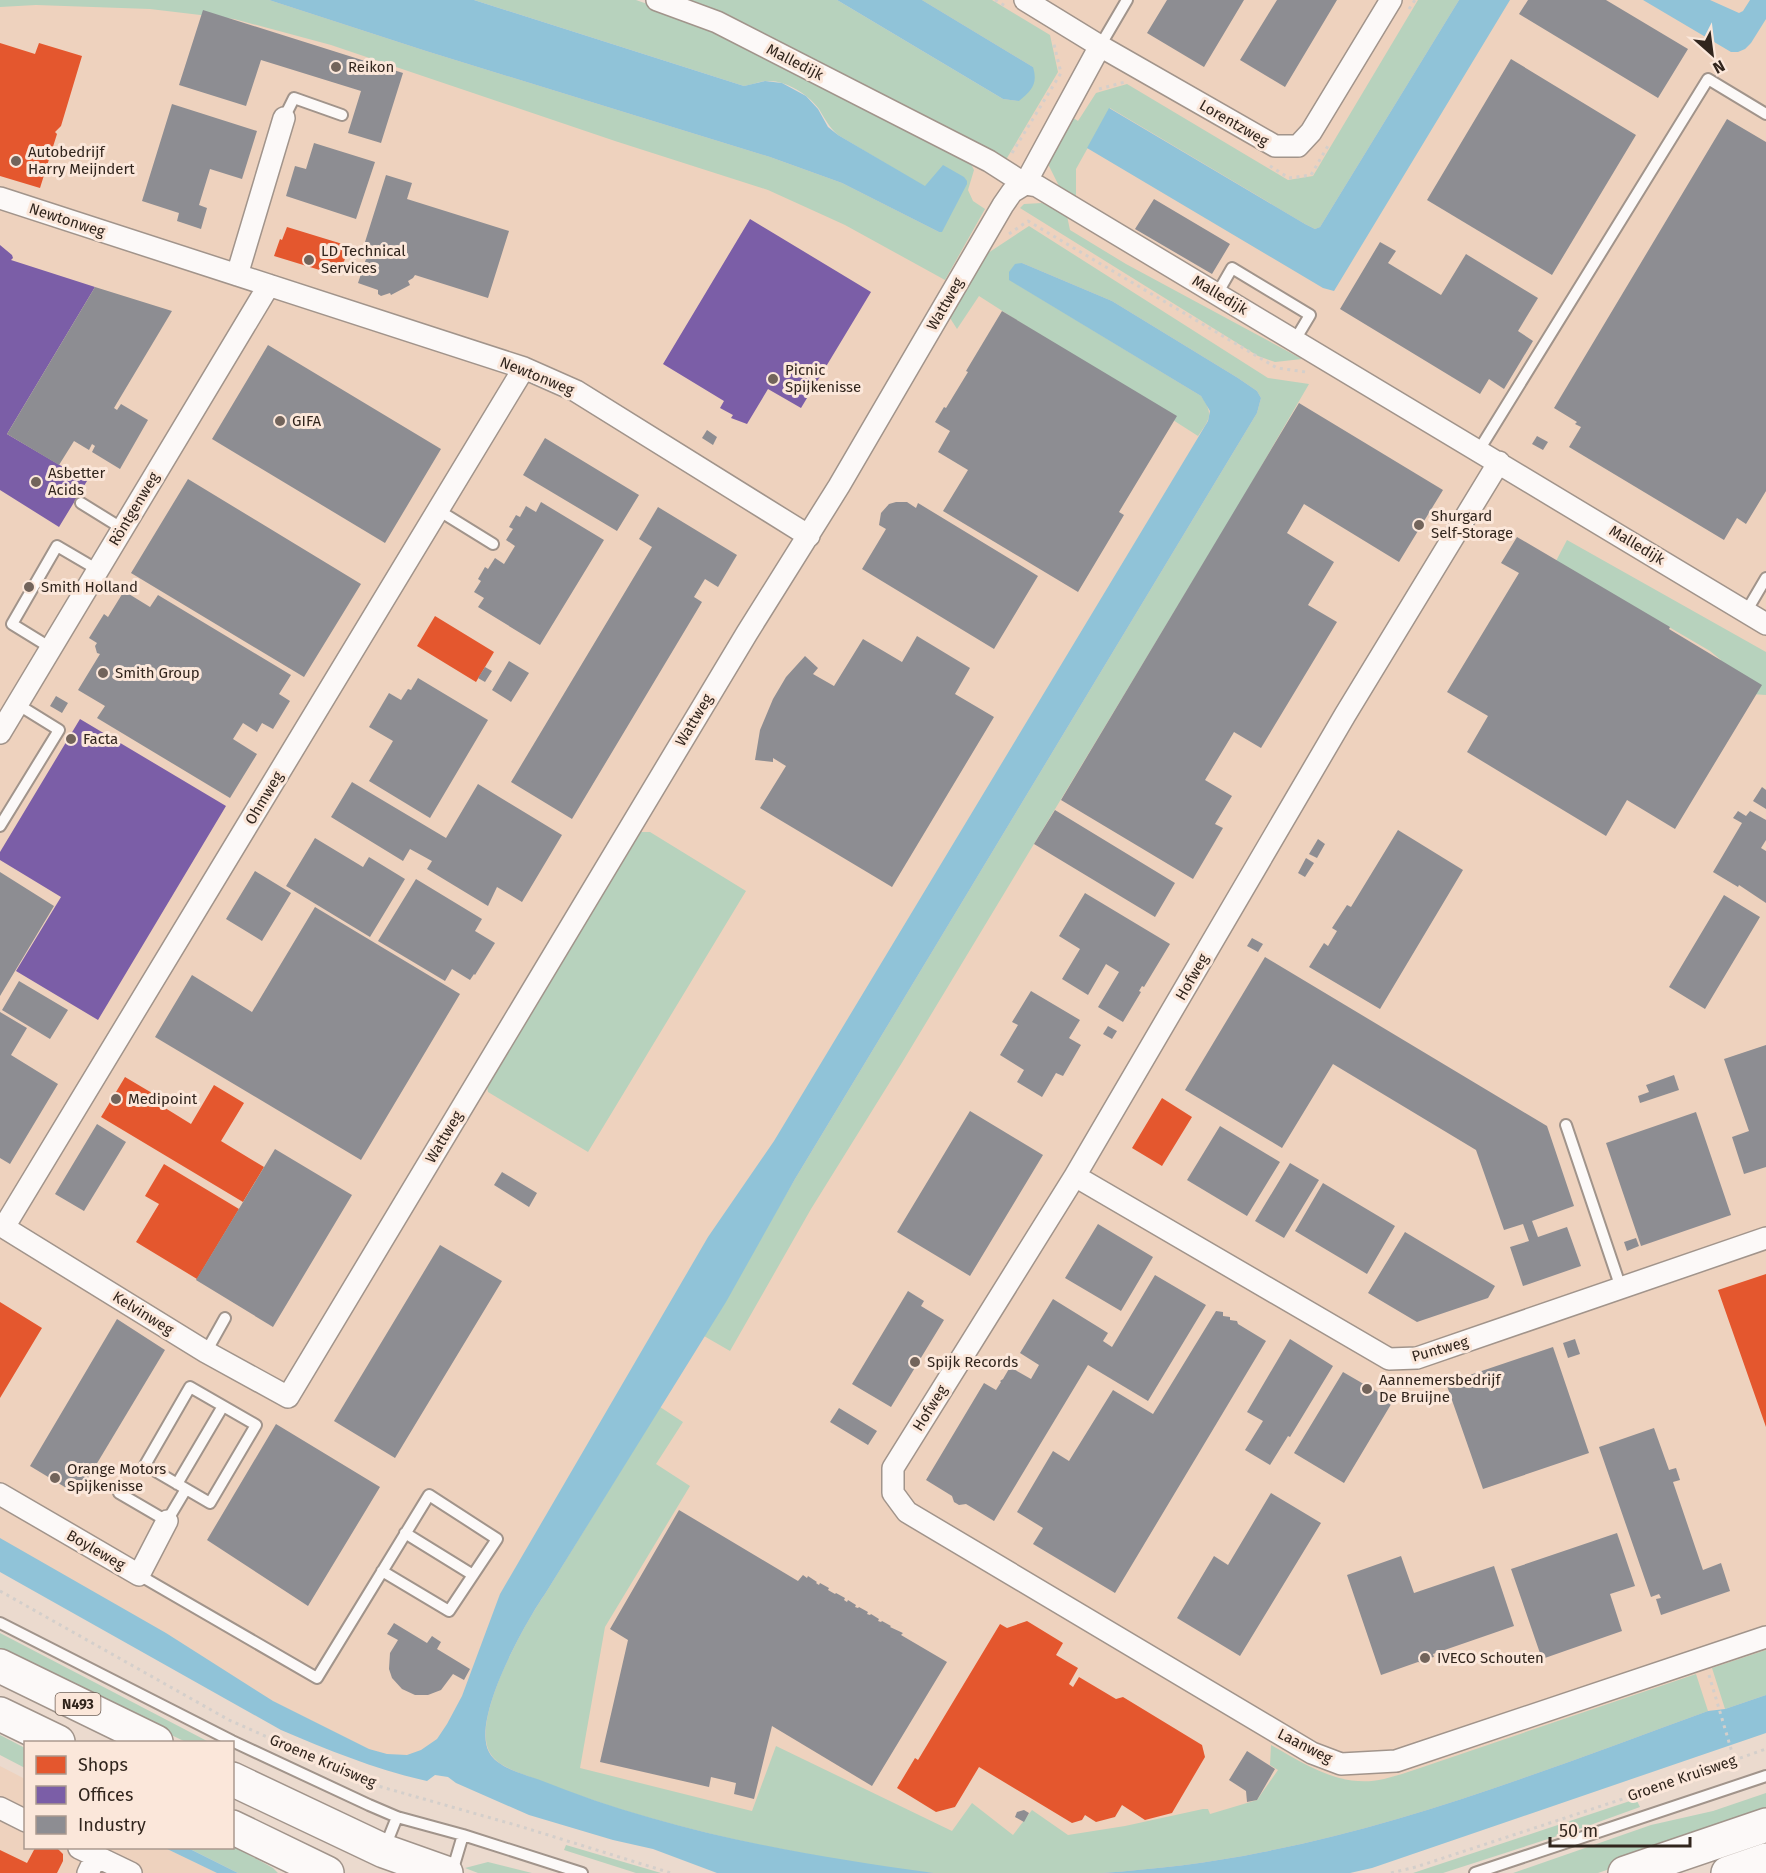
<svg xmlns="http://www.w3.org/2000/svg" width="1766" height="1873" viewBox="0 0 1766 1873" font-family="'Fira Sans',sans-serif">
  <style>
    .built { fill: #eed2be }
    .green { fill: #b7d2bd }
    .water { fill: #90c3d8 }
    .shops { fill: #e4572e }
    .offices { fill: #7b5ea7 }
    .industry { fill: #8d8d92 }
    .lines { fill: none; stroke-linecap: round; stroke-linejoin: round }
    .lane-casing { stroke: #a1948b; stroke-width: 14 }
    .street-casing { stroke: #a1948b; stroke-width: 24 }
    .primary-casing { stroke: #a1948b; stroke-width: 36 }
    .path { stroke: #d4cfcb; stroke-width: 3; stroke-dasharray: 3 4.5; stroke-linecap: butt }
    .lane { stroke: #fcf9f8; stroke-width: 10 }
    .street { stroke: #fcf9f8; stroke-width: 21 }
    .primary { stroke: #fcf9f8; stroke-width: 33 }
    .poi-dot { fill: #72645b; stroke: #fbe7da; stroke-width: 2 }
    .labels { text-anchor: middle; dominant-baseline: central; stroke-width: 6; stroke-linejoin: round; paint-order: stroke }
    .shield { fill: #fbe7da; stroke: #6e5f56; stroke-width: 1.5 }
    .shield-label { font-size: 14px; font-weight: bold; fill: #31251d }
    .street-label { font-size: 15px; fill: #31251d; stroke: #fbe7da }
    .poi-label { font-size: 15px; fill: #31251d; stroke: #fbe7da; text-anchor: start }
  </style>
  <rect width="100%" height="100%" fill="#ebdace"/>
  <path class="built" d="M0 0H342L941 206 1015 81 881 0H1766V1714L1248 1873H866L340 1744 0 1548Z
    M0 1766 25 1779 26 1848H165L217 1873H0Z"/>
  <path class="green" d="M0 0H269L426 51 770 157 842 183 939 232 928 184 925 187 838 135C829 127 825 119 819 109 808 94 785 80 767 81 759 81 751 85 744 86L474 0H636L695 21 970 162 974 170 968 190 973 201 985 209 945 280 845 225 768 190 615 141 331 45 234 19 150 9 36 5 0 7Z
    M675 0H837L1003 99 1019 101 1033 67 922 0H992L1050 35 1058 72 1004 163Z
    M1418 0H1459L1320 227 1315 229 1305 224 1110 108 1076 169V199L1062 192 1046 160 1069 115 1078 121 1096 93 1127 84 1288 180 1313 176Z
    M1042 203 1067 216 1070 230 1126 264 1302 359 1275 362 1258 356 1020 208 1024 204Z
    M1029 226 1268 378 1309 384 1241 501 903 1061 811 1209 730 1351 704 1336 795 1179 1257 413 1261 398 1257 391 1238 378 1112 301 1022 263 1010 280 1201 396C1214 414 1210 419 1198 436L979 296 957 329 950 318 985 255Z
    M1567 540 1766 652V695L1751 694 1717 670 1721 660 1710 651 1556 561Z
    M641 832H650L746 891 588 1152 488 1092 487 1086Z
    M660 1407 683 1422 656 1464 690 1486 605 1627 580 1768 752 1811 776 1746 952 1831 972 1803 1013 1835 1032 1810 1068 1835 1125 1826 1203 1809H1208L1210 1814 1257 1800 1278 1770 1270 1765 1271 1745C1306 1765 1342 1789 1384 1779 1396 1776 1408 1772 1420 1768L1696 1674 1708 1711C1562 1764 1416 1822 1263 1852 1210 1863 1156 1869 1102 1873 1046 1873 989 1873 934 1873 895 1871 856 1863 818 1856 723 1839 628 1816 538 1780 522 1773 497 1768 489 1751 472 1717 525 1623 545 1594Z
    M0 1633 209 1742H186L0 1654Z
    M1766 1650V1695L1725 1709 1712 1668Z
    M0 1735 25 1748V1768L0 1755Z
    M1766 1793V1815L1598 1873H1513L1651 1825 1713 1811Z
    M1636 1799 1640 1807 1582 1828 1443 1873H1413Z
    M566 1845 661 1873H636L564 1850Z
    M233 1846 273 1868 278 1873H238L188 1848Z
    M488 1862 532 1873H478L465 1868Z"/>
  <path class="water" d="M269 0H474L744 86 765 81 782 83 806 96 818 109 828 127 838 135 925 186 943 165 964 177 967 181V184L942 232H939L842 183 770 157 426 51Z
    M837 0H922L1033 67C1038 84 1032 90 1019 101L1003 99Z
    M1459 0H1510L1334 291 1323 288 1087 148 1109 108 1305 224 1315 229 1320 227Z
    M1643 0H1710L1739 13 1743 11 1750 0H1766V19L1751 43 1745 49 1738 52H1731Z
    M1022 263 1112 301 1238 378 1257 391 1261 398 1257 413 795 1179 726 1302 545 1594C525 1623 471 1719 489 1752 497 1768 524 1774 540 1780 666 1831 800 1855 934 1873H717L653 1849 613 1840 529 1815 456 1783 448 1777 435 1775 427 1781C377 1770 328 1750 281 1730L0 1572V1538L166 1633 273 1701 369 1749 387 1754 407 1755 421 1750 437 1739 447 1724 462 1696 500 1594 708 1237 774 1141 1208 421 1210 411 1201 396 1009 280V272L1015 264Z
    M1766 1695V1733L1372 1868 1350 1873H1102C1156 1869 1210 1863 1263 1852 1416 1822 1562 1764 1708 1711L1725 1709Z
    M165 1848H188L238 1873H217Z"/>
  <path class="shops" d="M0 43 35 54 39 43 82 56 61 126 55 132 57 134 40 188 0 176Z
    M287 227 349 246 340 274 324 269 323 271 274 256 280 239 282 240Z
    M435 616 494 652 476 682 417 646Z
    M125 1077 152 1093 149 1098 191 1124 214 1085 244 1103 221 1141 264 1167 243 1202 101 1117Z
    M1162 1098 1192 1117 1162 1166 1132 1148Z
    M164 1164 239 1209 197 1279 136 1242 159 1204 145 1196Z
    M1766 1274V1427L1718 1290Z
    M0 1302 42 1328 0 1398Z
    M1027 1621 1063 1643 1056 1655 1078 1668 1069 1684 1073 1687 1079 1677 1116 1699 1123 1697 1202 1745 1205 1757 1172 1813 1145 1820 1122 1805 1115 1817 1096 1822 1085 1815 1082 1820 1072 1823 979 1767 955 1807 936 1812 897 1788 915 1758 918 1760 1000 1624 1007 1628Z
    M35 1848H57L63 1854V1861L57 1873H0V1850L27 1863Z"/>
  <path class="offices" d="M750 219 871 292 801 408 768 389 747 424 731 418 733 415 720 408 724 401 663 364Z
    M0 245 12 255 13 258 11 260 95 287 7 434 87 481 59 527 0 490Z
    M80 719 226 806 98 1020 16 971 61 897 0 860V852Z"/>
  <path class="industry" d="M1167 0H1244L1204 67 1147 33Z
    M1277 0H1337L1285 87 1240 60Z
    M1528 0H1606L1688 49 1658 98 1519 14Z
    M203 10 403 73 381 143 348 133 361 91 261 60 246 106 179 85Z
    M1511 59 1636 135 1552 275 1427 200Z
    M172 104 257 131 242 179 210 169 199 205 207 208 201 229 177 221 179 213 142 201Z
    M1727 119 1766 142V491L1746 524 1737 518 1724 540 1569 447 1581 427 1575 424 1577 422 1554 408Z
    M314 143 375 162 356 219 286 196 295 166 306 169Z
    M386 175 412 183 407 199 509 231 488 298 415 275 413 278 408 281 410 285 391 295 390 293 381 296 378 294V290L358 283 366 259 360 258Z
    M1154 199 1230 244 1212 274 1135 229Z
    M1380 242 1396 251 1388 263 1441 295 1466 254 1538 298 1518 331 1533 341 1504 389 1489 379 1480 394 1340 309Z
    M95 287 172 311 114 408 117 410 121 404 148 420 120 469 92 452 95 446 92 444 89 450 74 441 59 465 7 434Z
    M1002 311 1177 416 1119 512 1124 515 1078 592 943 511 968 470 938 452 950 431 935 422 944 407 946 408 968 372 966 371Z
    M268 345 441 449 385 543 212 439Z
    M1299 403 1443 490 1399 562 1304 504 1287 533 1334 562 1308 605 1337 622 1261 748 1234 732 1205 780 1232 796 1215 824 1223 828 1193 879 1061 800Z
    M707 430 717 437 713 445 702 438Z
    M1537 436 1548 442 1543 450 1532 444Z
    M545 438 639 495 617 531 523 475Z
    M188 479 361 584 304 677 131 573Z
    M541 502 604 540 540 645 478 607 484 598 474 592 481 581 478 579 485 567 488 569 495 558 504 564 515 546 506 540 513 529 509 527 516 515 520 517 526 506 536 512Z
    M896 502H907L916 508 918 503 1038 576 994 649 862 569 886 529 879 525 881 513 889 504Z
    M658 507 737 555 718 587 705 579 694 597 702 602 572 819 511 782 652 547 639 539Z
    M1517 537 1670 627 1669 629 1762 685 1675 829 1627 800 1606 836 1467 752 1488 716 1447 692 1519 573 1501 563Z
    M124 591 150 607 158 595 291 675 279 694 290 701 273 729 262 723 257 732 243 723 233 739 257 754 230 798 97 718 105 706 78 690 100 654 97 653 95 646 97 643 89 638 104 614 108 617Z
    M917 636 970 668 955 694 994 717 892 887 760 808 786 766 773 758V762L755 760 760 730 773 699 786 677 805 656 818 668 813 674 834 686 863 639 902 662Z
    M509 661 529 673 511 702 492 690Z
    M485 667 492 671 485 682 478 678Z
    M418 678 488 720 430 818 369 781 393 741 369 727 389 693 401 700 408 689 411 690Z
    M56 696 68 703 62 713 50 706Z
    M352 782 446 838 478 784 562 835 522 902 497 887 488 906 427 869 432 861 410 849 403 861 331 817Z
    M1762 787 1766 790V809L1753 801Z
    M1055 810 1175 883 1155 917 1034 844Z
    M1738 811 1746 816 1750 811 1766 820V840L1761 848 1766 851V903L1739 885 1738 887 1713 872 1742 823 1733 818Z
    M1398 830 1463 870 1380 1009 1309 967 1324 943 1328 946 1337 931 1332 928 1347 905 1351 907Z
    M315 838 363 867 369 857 405 879 370 937 286 886Z
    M1318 839 1325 844 1317 858 1309 854Z
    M1306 858 1314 863 1305 877 1298 873Z
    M255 871 291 893 262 941 226 919Z
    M0 872 54 906 0 996Z
    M416 879 482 919 475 931 495 943 475 975 474 974 470 980 452 969 445 981 378 941Z
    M1085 893 1170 944 1144 987 1142 986 1139 991 1141 992 1123 1022 1098 1007 1119 972 1106 964 1088 995 1062 979 1080 949 1059 936Z
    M1724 895 1760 917 1705 1009 1669 987Z
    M315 907 460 994 361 1160 155 1037 192 975 252 1012Z
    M1252 938 1263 944 1258 952 1247 946Z
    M1265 957 1547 1126 1574 1206 1532 1221 1538 1237 1567 1227 1581 1266 1523 1286 1510 1247 1529 1241 1523 1224 1504 1230 1476 1150 1333 1064 1282 1148 1185 1090Z
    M19 981 68 1010 50 1039 2 1010Z
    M1031 991 1080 1020 1069 1038 1081 1045 1063 1076 1056 1073 1042 1097 1017 1082 1024 1070 1000 1055 1018 1025 1012 1022Z
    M0 1012 27 1028 11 1055 58 1084 10 1164 0 1158Z
    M1108 1026 1117 1031 1112 1039 1103 1034Z
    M1766 1045V1167L1744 1174 1732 1137 1749 1131 1724 1059Z
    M1674 1075 1679 1090 1640 1103 1638 1096 1649 1092 1646 1085Z
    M970 1111 1043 1155 970 1276 897 1232Z
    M1696 1112 1731 1215 1641 1246 1606 1143Z
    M97 1124 126 1142 84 1211 55 1194Z
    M1220 1126 1280 1162 1247 1216 1187 1180Z
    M275 1149 352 1195 273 1327 196 1280Z
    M1290 1163 1319 1180 1284 1238 1255 1221Z
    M502 1172 537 1193 529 1207 494 1185Z
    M1323 1183 1395 1226 1367 1274 1295 1231Z
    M1098 1224 1153 1257 1121 1311 1065 1278Z
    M1405 1232 1495 1286 1488 1298 1417 1322 1368 1293Z
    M1636 1238 1639 1246 1627 1251 1624 1242Z
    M440 1245 502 1281 395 1458 334 1421Z
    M1155 1275 1206 1305 1148 1401 1088 1365 994 1521 966 1504 959 1505 954 1502 952 1496 926 1480 984 1383 996 1390 1001 1382 1000 1381 1003 1379 1010 1367 1031 1379 1039 1365 1020 1353 1053 1299 1108 1333 1103 1341 1112 1347Z
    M908 1291 924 1301 921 1306 944 1320 891 1407 852 1384Z
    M1216 1311 1223 1312V1316L1230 1317V1320L1237 1321 1238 1324 1266 1341 1115 1593 1033 1544 1043 1528 1017 1512 1053 1451 1069 1461 1113 1390 1153 1414Z
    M117 1319 165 1350 78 1495 30 1466Z
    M1290 1339 1333 1366 1290 1437 1288 1436 1270 1465 1245 1450 1263 1421 1247 1412Z
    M1575 1339 1580 1354 1568 1358 1563 1343Z
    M1553 1347 1589 1453 1483 1489 1446 1383Z
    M1343 1372 1393 1401 1344 1483 1294 1453Z
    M839 1408 877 1431 868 1445 830 1422Z
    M276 1424 380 1487 308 1606 207 1540Z
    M1654 1428 1669 1470 1676 1468 1680 1480 1673 1482 1703 1570 1721 1563 1730 1591 1661 1615 1656 1599 1661 1598 1659 1594 1651 1597 1599 1447Z
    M1271 1493 1321 1523 1240 1656 1177 1618 1214 1556 1228 1565Z
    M679 1510 798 1581 803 1575 807 1578 808 1576 817 1582 816 1583 819 1585 820 1583 829 1588 828 1590 835 1594 836 1593 845 1598 844 1600 847 1602 848 1600 856 1605 855 1607 858 1608 859 1607 868 1612 867 1614 870 1615 871 1614 879 1619 878 1621 881 1622 882 1621 891 1626 890 1627 903 1633 901 1635 947 1662 872 1786 772 1726 754 1799 734 1794 736 1783 711 1777 709 1787 600 1762 628 1640 610 1629Z
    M1617 1533 1635 1586 1610 1594 1622 1631 1542 1659 1511 1569Z
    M1401 1556 1414 1593 1494 1566 1514 1626 1433 1654 1434 1657 1429 1658 1428 1664 1418 1662 1381 1675 1347 1575Z
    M394 1623 427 1643 432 1636 441 1642 437 1649 470 1669 464 1680 453 1674 441 1690 428 1695H415L402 1689 392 1678 389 1669 390 1653 398 1640 387 1634Z
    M1247 1751 1275 1769 1257 1800 1247 1802 1246 1791 1229 1780Z
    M1024 1810 1029 1813 1024 1822 1015 1817 1017 1812Z"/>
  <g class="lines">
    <defs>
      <path id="lane" d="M1100 46 1127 0
        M284 118 294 98 342 115
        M1217 294 1232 268 1310 315 1295 340
        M1479 450 1708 79 1766 114
        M81 503 123 529
        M438 510 493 544
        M1746 612 1766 578
        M51 648 12 624 57 546 98 570
        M0 826 59 730 17 704
        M1566 1125 1621 1288
        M206 1352 225 1318
        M177 1484 223 1406
        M119 1493 167 1521 186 1489 145 1465 190 1387 256 1425 210 1503 186 1489
        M405 1533 473 1575
        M139 1575 317 1678C354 1617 392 1556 429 1495L497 1539 449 1611 382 1571
        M0 1623 232 1741 369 1805 397 1817 463 1835 582 1873
        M385 1847 397 1817
        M452 1872 463 1835
        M1475 1873 1766 1776"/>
      <path id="street" d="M657 0 717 22 989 161 1025 184 1037 186 1766 624
        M1025 0 1100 46 1275 146H1298L1311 132 1391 0
        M0 198 524 368 576 391 809 536
        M237 275 284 118
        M1499 462 1345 715 1075 1176 893 1468V1493L907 1512 1312 1753 1341 1764 1396 1761 1766 1637
        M0 733 269 285
        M1075 1176 1389 1359 1417 1358 1766 1238
        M0 1225 206 1352 288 1397 747 633 839 486 1003 205 1012 192 1025 184 1100 46
        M4 1227 524 368
        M0 1494 139 1575 167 1521
        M0 1808 26 1821
        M79 1848 131 1873
        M88 1873 96 1856"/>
      <path id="primary" d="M0 1666 156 1742
        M0 1714 58 1742
        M232 1779 384 1851 446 1873
        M232 1827 327 1873
        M1625 1873 1766 1825
        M1728 1873 1766 1860"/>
    </defs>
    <use href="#lane" class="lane-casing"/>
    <use href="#street" class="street-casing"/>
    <use href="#primary" class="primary-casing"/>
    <path class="path" d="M995 0 1007 7
      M1409 9 1415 0
      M1099 89 1125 82
      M1012 153 1061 73 1053 40
      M1270 166 1289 178 1311 175 1329 144
      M1009 234 1028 221 1277 368 1306 372
      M0 1591 229 1720 378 1786 519 1826 671 1873
      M1709 1675 1734 1759
      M1391 1873 1416 1867 1653 1789 1766 1749"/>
    <use href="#lane" class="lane"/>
    <use href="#street" class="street"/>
    <use href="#primary" class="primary"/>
  </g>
  <g class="poi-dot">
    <circle cx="336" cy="67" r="6"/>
    <circle cx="16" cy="161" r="6"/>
    <circle cx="309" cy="260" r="6"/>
    <circle cx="773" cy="379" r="6"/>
    <circle cx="280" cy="421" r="6"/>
    <circle cx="36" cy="482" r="6"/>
    <circle cx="1419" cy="525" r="6"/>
    <circle cx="29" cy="587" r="6"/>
    <circle cx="103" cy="673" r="6"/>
    <circle cx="71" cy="739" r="6"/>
    <circle cx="116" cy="1099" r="6"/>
    <circle cx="915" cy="1362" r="6"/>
    <circle cx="1367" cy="1389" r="6"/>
    <circle cx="55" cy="1478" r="6"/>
    <circle cx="1425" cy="1658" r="6"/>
  </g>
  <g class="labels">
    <rect class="shield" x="55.5" y="1693" width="45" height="22" rx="4.5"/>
    <g class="shield-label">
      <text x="78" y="1704">N493</text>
    </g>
    <g class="street-label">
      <text transform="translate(795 62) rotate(27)">Malledijk</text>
      <text transform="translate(1234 123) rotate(30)">Lorentzweg</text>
      <text transform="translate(67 220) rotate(18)">Newtonweg</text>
      <text transform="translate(1220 295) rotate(31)">Malledijk</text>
      <text transform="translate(945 304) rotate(-60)">Wattweg</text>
      <text transform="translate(537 376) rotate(22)">Newtonweg</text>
      <text transform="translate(134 509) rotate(-59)">Röntgenweg</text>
      <text transform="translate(1637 545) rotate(31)">Malledijk</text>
      <text transform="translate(694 720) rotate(-59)">Wattweg</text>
      <text transform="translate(264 798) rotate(-59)">Ohmweg</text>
      <text transform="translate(1192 977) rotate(-60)">Hofweg</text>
      <text transform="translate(444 1137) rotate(-59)">Wattweg</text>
      <text transform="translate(143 1313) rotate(32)">Kelvinweg</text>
      <text transform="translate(1440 1349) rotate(-16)">Puntweg</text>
      <text transform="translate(930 1408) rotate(-58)">Hofweg</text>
      <text transform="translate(96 1550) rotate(30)">Boyleweg</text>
      <text transform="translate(1305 1746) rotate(27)">Laanweg</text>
      <text transform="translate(323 1761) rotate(23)">Groene Kruisweg</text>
      <text transform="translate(1682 1778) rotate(-19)">Groene Kruisweg</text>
    </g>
    <g class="poi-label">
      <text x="348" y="67">Reikon</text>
      <text x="28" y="152">Autobedrijf<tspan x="28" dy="17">Harry Meijndert</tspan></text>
      <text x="321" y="251">LD Technical<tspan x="321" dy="17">Services</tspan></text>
      <text x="785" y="370">Picnic<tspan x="785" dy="17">Spijkenisse</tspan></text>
      <text x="292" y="421">GIFA</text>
      <text x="48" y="473">Asbetter<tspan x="48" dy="17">Acids</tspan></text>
      <text x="1431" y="516">Shurgard<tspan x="1431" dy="17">Self-Storage</tspan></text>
      <text x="41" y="587">Smith Holland</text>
      <text x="115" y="673">Smith Group</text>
      <text x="83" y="739">Facta</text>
      <text x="128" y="1099">Medipoint</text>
      <text x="927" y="1362">Spijk Records</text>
      <text x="1379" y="1380">Aannemersbedrijf<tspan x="1379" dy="17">De Bruijne</tspan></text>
      <text x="67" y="1469">Orange Motors<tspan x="67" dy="17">Spijkenisse</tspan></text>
      <text x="1437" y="1658">IVECO Schouten</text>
    </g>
  </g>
  <rect x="24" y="1741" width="210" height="108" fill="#fbe7da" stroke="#aa998e" stroke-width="1.5"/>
  <rect x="36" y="1756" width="30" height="18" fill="#e4572e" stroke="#aa998e" stroke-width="1.5"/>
  <text x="78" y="1771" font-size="18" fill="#31251d">Shops</text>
  <rect x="36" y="1786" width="30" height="18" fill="#7b5ea7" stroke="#aa998e" stroke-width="1.5"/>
  <text x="78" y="1801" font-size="18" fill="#31251d">Offices</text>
  <rect x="36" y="1816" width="30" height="18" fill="#8d8d92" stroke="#aa998e" stroke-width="1.5"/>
  <text x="78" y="1831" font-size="18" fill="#31251d">Industry</text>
  <g transform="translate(1712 54) rotate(152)" stroke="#fbe7da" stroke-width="4.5" paint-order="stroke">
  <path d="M0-4.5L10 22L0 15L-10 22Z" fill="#31251d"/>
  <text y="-9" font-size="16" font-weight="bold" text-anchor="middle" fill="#31251d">N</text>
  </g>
  <path d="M1550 1837v9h140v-9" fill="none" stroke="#31251d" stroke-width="3"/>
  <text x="1559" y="1837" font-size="18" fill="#31251d" stroke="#fbe7da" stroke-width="4.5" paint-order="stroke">50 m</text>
</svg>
